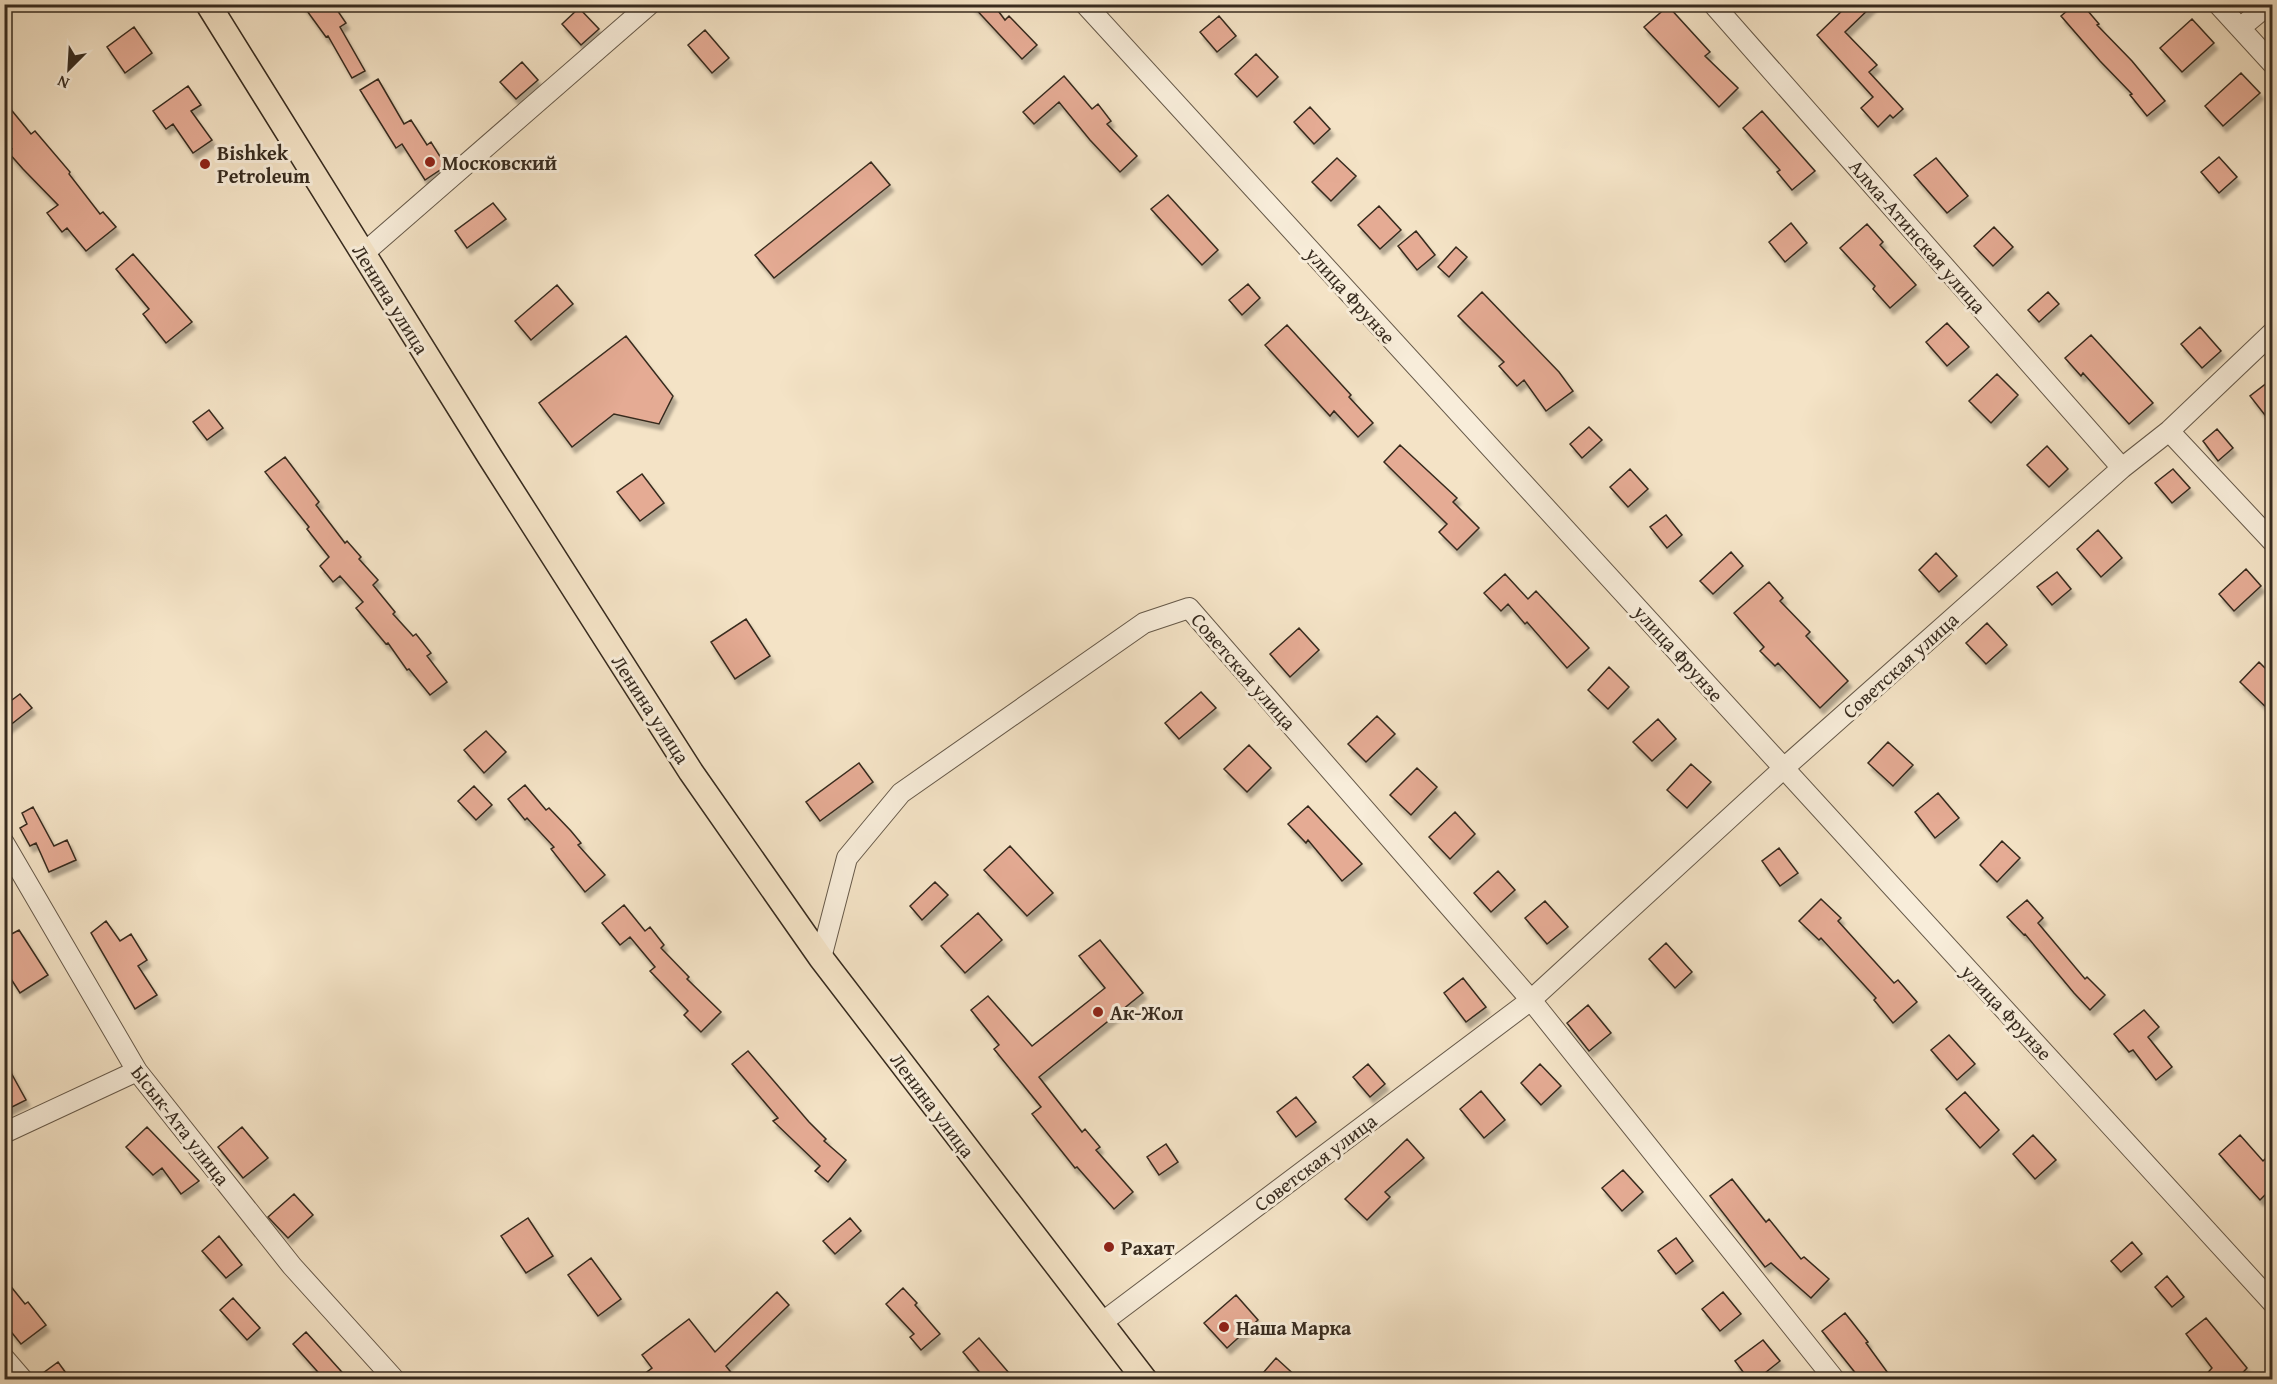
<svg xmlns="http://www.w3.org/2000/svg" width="2277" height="1384" viewBox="0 0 2277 1384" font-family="'Gentium Book Plus',serif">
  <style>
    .building { fill: #e5ab94; stroke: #372b1f; stroke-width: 1.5; filter: url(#shadow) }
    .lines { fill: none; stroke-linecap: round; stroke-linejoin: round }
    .minor-casing { stroke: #665949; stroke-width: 22 }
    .major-casing { stroke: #372b1f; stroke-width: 27 }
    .minor { stroke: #f8edda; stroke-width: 20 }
    .major { stroke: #f4e3c6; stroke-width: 24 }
    .poi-dot { fill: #8f2418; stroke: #f8edda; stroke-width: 2 }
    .labels { text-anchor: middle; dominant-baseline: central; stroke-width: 6; stroke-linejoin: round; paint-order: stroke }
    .poi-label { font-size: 20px; font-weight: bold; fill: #372b1f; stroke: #f8edda; text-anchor: start }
    .street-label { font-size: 20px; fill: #372b1f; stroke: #f8edda }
  </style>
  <defs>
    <filter id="shadow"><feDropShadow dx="3.5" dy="6" stdDeviation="1.5" flood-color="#0004"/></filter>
  </defs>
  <rect width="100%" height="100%" fill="#f4e3c6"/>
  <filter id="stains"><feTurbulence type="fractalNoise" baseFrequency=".00333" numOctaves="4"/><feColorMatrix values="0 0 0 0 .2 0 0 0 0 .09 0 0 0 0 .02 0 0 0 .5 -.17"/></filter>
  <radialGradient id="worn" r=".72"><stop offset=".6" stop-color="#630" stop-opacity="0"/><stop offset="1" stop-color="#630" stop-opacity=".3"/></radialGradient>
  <path class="building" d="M302 4H333L346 23 340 27 365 71 352 78 328 36 326 37Z
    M971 4H993L1005 20 1009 16 1037 45 1022 59Z
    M1849 4H1874L1845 32 1877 65 1869 72 1903 109 1893 118 1890 115 1878 127 1861 108 1873 97 1817 35Z
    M2075 4H2082L2099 24 2097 25 2132 61 2165 101 2147 116 2130 95 2132 94 2100 61 2061 16Z
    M1668 6 1710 52 1705 56 1738 88 1719 107 1644 27Z
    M579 8 599 29 581 45 562 24Z
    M1219 16 1236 36 1217 52 1200 32Z
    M2192 19 2214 43 2182 72 2160 48Z
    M134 27 152 53 125 73 107 47Z
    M705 30 729 58 712 73 688 45Z
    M1256 54 1278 77 1257 97 1235 74Z
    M522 62 538 80 516 99 500 82Z
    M2241 73 2260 93 2223 126 2205 106Z
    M1064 76 1092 109 1098 104 1111 121 1107 124 1137 156 1120 172 1090 140 1059 102 1034 124 1023 112Z
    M378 79 404 124 411 120 427 145 431 142 446 166 425 180 402 144 396 148 360 90Z
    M188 86 201 105 191 111 212 140 193 153 173 124 166 129 153 111Z
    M4 101 31 134 35 131 70 172 69 174 100 214 103 212 116 227 86 251 67 228 62 232 47 213 58 205 23 169 8 152 12 149 4 140Z
    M1310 107 1330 129 1314 144 1294 122Z
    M1762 111 1815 171 1792 190 1777 172 1780 170 1743 128Z
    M2219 157 2237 177 2219 193 2201 172Z
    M1337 158 1356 176 1331 201 1312 182Z
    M1936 158 1968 196 1947 213 1914 175Z
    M871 162 890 185 774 278 755 255Z
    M1168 195 1218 250 1202 265 1151 209Z
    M493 203 506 219 467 248 455 231Z
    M1379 206 1401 230 1380 249 1358 225Z
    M1791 223 1807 243 1785 262 1769 242Z
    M1867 224 1883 242 1880 245 1916 285 1890 308 1873 289 1875 286 1840 248Z
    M1994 227 2013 247 1993 266 1974 246Z
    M1416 231 1435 255 1417 270 1398 246Z
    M1456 247 1467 257 1449 277 1438 267Z
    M133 254 192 322 166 343 143 314 149 309 116 269Z
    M1248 284 1260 298 1242 315 1229 300Z
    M557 285 573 304 531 340 515 321Z
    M1482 292 1559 372 1573 391 1546 411 1524 380 1517 386 1499 366 1504 362 1458 316Z
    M2048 292 2059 304 2039 322 2028 310Z
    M1947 323 1969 347 1947 366 1926 342Z
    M1287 325 1351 395 1349 397 1373 423 1358 437 1334 411 1330 416 1265 345Z
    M2200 327 2221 351 2202 368 2181 344Z
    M2091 335 2153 403 2129 424 2083 373 2081 376 2065 358Z
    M626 336 673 396 659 424 614 414 572 447 539 403Z
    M1997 374 2018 395 1991 423 1969 401Z
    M2272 379V424L2250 396Z
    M209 410 223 428 207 440 193 422Z
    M1589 427 1602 440 1582 458 1570 444Z
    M2217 429 2233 448 2218 461 2203 441Z
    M1400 445 1457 498 1453 502 1479 528 1457 550 1439 532 1447 524 1384 462Z
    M2047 446 2068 469 2049 487 2027 465Z
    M285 457 319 502 316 505 345 543 347 541 361 557 359 559 378 580 373 585 395 612 393 614 413 636 416 634 431 653 427 656 447 682 430 695 409 669 407 670 388 643 386 644 356 608 363 602 340 576 333 582 320 566 329 557 307 529 309 527 265 472Z
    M1630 469 1648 489 1628 507 1610 487Z
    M2173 469 2190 488 2172 503 2155 483Z
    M642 474 664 503 640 521 617 492Z
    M1666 515 1682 535 1667 548 1650 527Z
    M2098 530 2122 558 2101 577 2077 549Z
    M1731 552 1743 566 1713 594 1700 581Z
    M1936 553 1957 576 1939 592 1919 570Z
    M2246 569 2261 586 2234 611 2219 594Z
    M2057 572 2071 589 2052 605 2037 587Z
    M1505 574 1528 599 1536 591 1589 648 1567 668 1527 622 1525 624 1508 604 1501 611 1484 593Z
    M1769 582 1783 598 1780 601 1810 632 1806 636 1848 681 1820 708 1778 663 1775 666 1760 651 1764 647 1734 613Z
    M746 619 770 656 735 679 711 642Z
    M1987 623 2007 645 1986 664 1966 643Z
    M1299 628 1319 650 1290 677 1270 654Z
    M2259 662 2272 675V713L2240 682Z
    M1609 667 1629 687 1608 709 1588 690Z
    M1201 692 1216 708 1179 739 1165 723Z
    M20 694 32 708 4 730V706Z
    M1377 716 1395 734 1366 762 1348 744Z
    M1658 719 1676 739 1652 761 1633 742Z
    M486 731 506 752 484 773 464 750Z
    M1888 742 1913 765 1893 786 1868 763Z
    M1249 745 1271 768 1247 792 1224 769Z
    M859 763 873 782 820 821 806 802Z
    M1691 764 1711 782 1687 808 1667 790Z
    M1417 768 1437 787 1411 815 1390 795Z
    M525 785 546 810 549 808 571 831 581 843 578 845 605 875 585 892 551 849 554 847 527 818 525 820 508 799Z
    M474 786 492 805 476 820 458 801Z
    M1938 793 1959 818 1935 838 1915 812Z
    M1308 806 1362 864 1342 881 1308 840 1306 843 1288 824Z
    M33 807 54 846 67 840 76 860 49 872 36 843 30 846 20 828 27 824 22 813Z
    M1455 812 1475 834 1450 859 1429 837Z
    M2002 841 2020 858 1997 882 1980 865Z
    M1010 846 1053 893 1027 916 984 870Z
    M1779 848 1798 873 1780 886 1762 861Z
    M1498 871 1515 890 1491 912 1474 893Z
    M935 882 948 895 922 920 910 906Z
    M1821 899 1841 918 1838 921 1894 983 1898 980 1917 1002 1893 1023 1874 1000 1876 998 1821 938 1819 940 1799 921Z
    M2027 900 2043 918 2038 923 2085 979 2087 977 2105 995 2090 1010 2074 993 2025 934 2024 935 2007 917Z
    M1545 901 1568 927 1547 944 1525 918Z
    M624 905 645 931 650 927 664 945 661 948 689 977 687 979 721 1012 701 1032 684 1015 688 1011 650 971 655 967 630 937 620 945 602 923Z
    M978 913 1002 940 965 973 941 946Z
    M106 921 120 941 131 934 147 960 138 966 157 995 135 1009 91 933Z
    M19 930 48 975 20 993 4 968V938Z
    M1100 940 1143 993 1039 1077 1082 1132 1085 1129 1100 1147 1096 1150 1133 1192 1114 1209 1077 1167 1075 1168 1032 1114 1041 1107 994 1049 999 1045 971 1010 988 996 1032 1046 1105 988 1079 956Z
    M1666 943 1692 972 1675 988 1649 959Z
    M1463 978 1486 1007 1466 1022 1444 993Z
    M1588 1005 1611 1033 1589 1051 1567 1023Z
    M2144 1010 2159 1027 2148 1037 2172 1067 2156 1080 2133 1050 2129 1052 2114 1034Z
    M1949 1035 1975 1064 1957 1080 1931 1050Z
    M748 1051 809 1122 826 1139 824 1141 846 1160 828 1182 815 1171 820 1166 773 1121 778 1118 732 1064Z
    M4 1060 26 1100 4 1111Z
    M1368 1064 1385 1084 1370 1097 1353 1077Z
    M1540 1064 1561 1086 1541 1105 1521 1083Z
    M1481 1091 1505 1120 1484 1138 1460 1109Z
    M1965 1092 1999 1130 1980 1148 1946 1109Z
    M1296 1097 1316 1122 1296 1137 1277 1112Z
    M147 1127 199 1181 181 1194 162 1168 153 1175 126 1147Z
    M242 1127 268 1158 243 1178 218 1147Z
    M2033 1135 2056 1160 2035 1179 2013 1154Z
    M2240 1135 2263 1161 2265 1159 2272 1166V1188L2260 1200 2219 1154Z
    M1407 1139 1424 1158 1385 1192 1390 1197 1367 1220 1345 1199Z
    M1166 1144 1178 1162 1159 1175 1147 1157Z
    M1623 1170 1643 1192 1622 1211 1602 1188Z
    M1732 1179 1766 1222 1769 1219 1801 1259 1804 1257 1829 1279 1811 1298 1771 1263 1765 1267 1710 1196Z
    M294 1194 313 1215 288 1238 268 1217Z
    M528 1218 553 1256 526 1273 501 1236Z
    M850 1218 861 1231 835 1254 823 1241Z
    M219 1236 242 1265 226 1278 202 1251Z
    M1676 1238 1693 1261 1676 1274 1658 1251Z
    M2132 1242 2142 1254 2121 1272 2111 1261Z
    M591 1258 621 1299 598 1316 568 1275Z
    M2167 1276 2184 1297 2172 1307 2155 1287Z
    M4 1278 25 1304 28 1302 46 1325 21 1344 4 1323Z
    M903 1288 917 1303 915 1305 940 1334 921 1350 910 1337 914 1334 886 1304Z
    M777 1292 789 1305 726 1366 737 1380H636L652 1368 642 1355 689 1319 715 1352Z
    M1723 1292 1741 1314 1720 1331 1702 1309Z
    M1236 1295 1258 1320 1227 1348 1204 1323Z
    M233 1298 260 1328 247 1340 220 1310Z
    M1845 1313 1868 1342 1866 1343 1893 1380H1861L1822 1331Z
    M2206 1318 2247 1368 2236 1380H2201L2212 1368 2186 1334Z
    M306 1332 349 1380H325L293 1344Z
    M979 1338 1015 1380H986L963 1352Z
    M1763 1340 1780 1361 1756 1380H1749L1735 1361Z
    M1276 1358 1300 1380H1257Z
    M58 1362 71 1380H35V1379Z"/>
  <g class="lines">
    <defs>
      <path id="minor" d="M1085 4 2272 1302
        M1713 4 2122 468
        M2218 4 2272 63
        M2240 28 2269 4
        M364 253 650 4
        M2169 431 2272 541
        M4 843 137 1071 292 1266 395 1380
        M821 958 847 858 901 793 1144 623 1189 608 1531 1000 1835 1380
        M4 1133 137 1071
        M1100 1324 1531 1000 1784 768 2122 468 2169 431 2272 333
        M4 1358 23 1380"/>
      <path id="major" d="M208 4 490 457 691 772 821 958 1145 1380"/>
    </defs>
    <use href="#minor" class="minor-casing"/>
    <use href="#major" class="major-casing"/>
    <use href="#minor" class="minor"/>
    <use href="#major" class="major"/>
  </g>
  <g class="poi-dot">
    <circle cx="430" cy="162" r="6"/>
    <circle cx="205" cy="164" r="6"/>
    <circle cx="1098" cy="1012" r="6"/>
    <circle cx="1109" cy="1247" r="6"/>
    <circle cx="1224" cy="1327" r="6"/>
  </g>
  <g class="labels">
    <g class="poi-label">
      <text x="217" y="152">Bishkek<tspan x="217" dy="23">Petroleum</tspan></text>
      <text x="442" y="162">Московский</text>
      <text x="1110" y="1012">Ак-Жол</text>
      <text x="1121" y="1247">Рахат</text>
      <text x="1236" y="1327">Наша Марка</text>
    </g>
    <g class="street-label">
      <text transform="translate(1918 236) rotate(49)">Алма-Атинская улица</text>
      <text transform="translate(1351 295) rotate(48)">улица Фрунзе</text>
      <text transform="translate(391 299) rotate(58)">Ленина улица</text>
      <text transform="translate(1679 653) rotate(48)">улица Фрунзе</text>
      <text transform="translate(1900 665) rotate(-42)">Советская улица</text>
      <text transform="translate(1244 671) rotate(49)">Советская улица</text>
      <text transform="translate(651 709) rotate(57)">Ленина улица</text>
      <text transform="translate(2007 1012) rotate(47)">улица Фрунзе</text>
      <text transform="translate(933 1105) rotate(53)">Ленина улица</text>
      <text transform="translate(181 1125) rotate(52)">Ысык-Ата улица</text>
      <text transform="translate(1315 1162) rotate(-37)">Советская улица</text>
    </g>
  </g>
  <rect width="2277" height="1384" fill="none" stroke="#f4e3c6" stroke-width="24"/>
  <rect x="6" y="6" width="2265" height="1372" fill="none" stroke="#372b1f" stroke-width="3"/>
  <rect x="12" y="12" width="2253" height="1360" fill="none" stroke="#372b1f" stroke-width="1.5"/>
  <g transform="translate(69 69) rotate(204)" stroke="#f8edda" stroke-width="4.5" paint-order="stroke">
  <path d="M0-4.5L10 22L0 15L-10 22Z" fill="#372b1f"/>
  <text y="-9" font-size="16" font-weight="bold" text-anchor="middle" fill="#372b1f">N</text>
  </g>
  <rect width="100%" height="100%" filter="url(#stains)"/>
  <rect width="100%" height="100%" fill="url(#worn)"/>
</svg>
